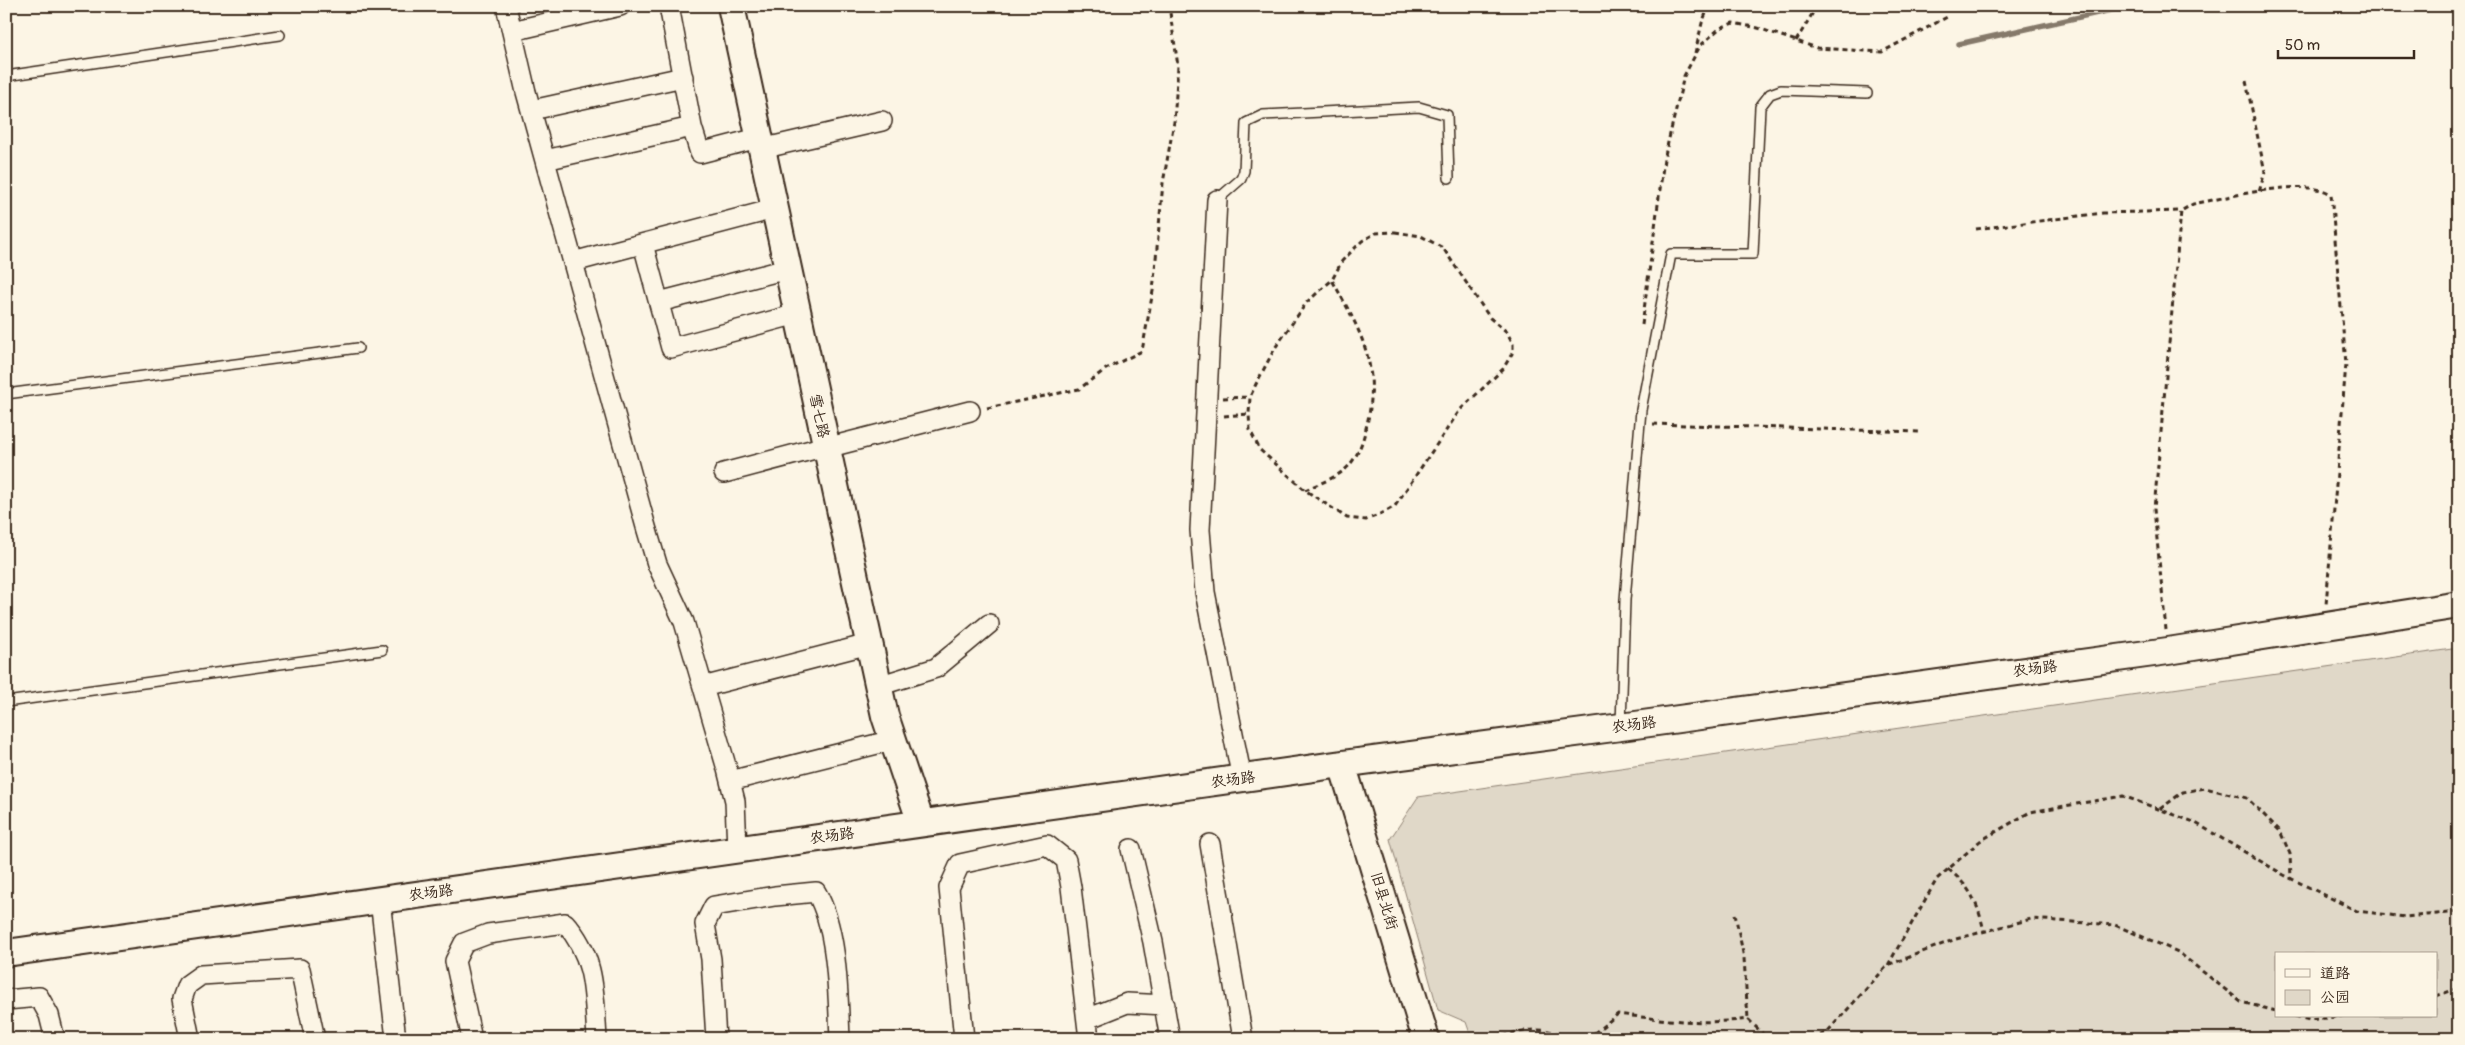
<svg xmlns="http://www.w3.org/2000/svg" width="2465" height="1045" viewBox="0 0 2465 1045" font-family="Pangolin,'LXGW WenKai TC',sans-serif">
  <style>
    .green { fill: #e0d8c8; stroke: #8e8173; fill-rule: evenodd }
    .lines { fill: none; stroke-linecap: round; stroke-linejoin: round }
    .stream { stroke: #85796b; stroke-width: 5.5 }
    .lane-casing { stroke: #3b2a1e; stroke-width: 12 }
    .street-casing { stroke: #3b2a1e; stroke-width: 22 }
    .secondary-casing { stroke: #3b2a1e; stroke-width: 30 }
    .path { stroke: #3b2a1e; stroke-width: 3; stroke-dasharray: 5 4; stroke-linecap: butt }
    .lane { stroke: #fcf5e5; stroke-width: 9 }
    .street { stroke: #fcf5e5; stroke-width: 19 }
    .secondary { stroke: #fcf5e5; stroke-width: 26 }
    .labels { text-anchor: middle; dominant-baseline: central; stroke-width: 4.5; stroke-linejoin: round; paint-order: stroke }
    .street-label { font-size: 15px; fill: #3b2a1e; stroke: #fcf5e5 }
  </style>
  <rect width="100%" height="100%" fill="#fcf5e5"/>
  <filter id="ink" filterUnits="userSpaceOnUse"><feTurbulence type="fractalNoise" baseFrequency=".02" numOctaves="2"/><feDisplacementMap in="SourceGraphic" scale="10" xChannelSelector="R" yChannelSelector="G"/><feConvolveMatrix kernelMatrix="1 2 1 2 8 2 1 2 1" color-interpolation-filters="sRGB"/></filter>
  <g filter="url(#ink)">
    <path class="green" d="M2459 648V1039H1472L1466 1022 1438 1010 1390 839 1418 797ZM2276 954H2436V1016H2276Z"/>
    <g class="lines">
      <path class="stream" d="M1959 44 2129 6"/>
      <defs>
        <path id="lane" d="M6 76 280 35
          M1217 200 1241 179 1244 171 1246 123 1263 115 1419 107 1447 115 1449 178
          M6 394 358 348
          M6 702 382 650
          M1621 725 1625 600 1641 410 1671 254H1753L1760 107 1770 94 1781 90 1867 93"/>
        <path id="street" d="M506 6 526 92 646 527 657 564 684 622 727 769 735 801 737 849
          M669 6 692 127
          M512 31 620 6
          M532 110 683 77
          M761 149 882 121
          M545 160 692 127 700 153 758 138
          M1217 200 1200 530 1205 592 1242 779
          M643 244 671 348 797 314
          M573 262 774 209
          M659 302 787 269
          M826 448 970 411
          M724 473 826 446
          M878 686 936 668 989 624
          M703 687 869 644
          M730 781 893 740
          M1210 844 1243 1039
          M1131 849 1153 942 1170 1039
          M380 900 396 1039
          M6 1000 39 997 49 1015 55 1039
          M1087 1019 1127 1003 1165 1005
          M190 1039 182 999 187 985 201 975 300 969 315 1039
          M472 1039 455 961 464 943 488 934 565 923C596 957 594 995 597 1039
          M716 1039 711 959 705 924 714 906 775 896 816 892C838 929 838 996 840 1039
          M964 1039 949 888 960 864 1047 845 1066 860 1071 887 1089 1039"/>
        <path id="secondary" d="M731 6 885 716 921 823
          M1342 764 1426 1039
          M6 953 1342 764 1621 727 2168 651 2459 605"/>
      </defs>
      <use href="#lane" class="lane-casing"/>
      <use href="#street" class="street-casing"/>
      <use href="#secondary" class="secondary-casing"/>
      <path class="path" d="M1796 41 1817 6
        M1695 53 1702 23 1709 6
        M2246 81 2265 172 2259 192
        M1976 229 2103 213 2181 211
        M1395 232 1421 236 1443 248 1490 318 1507 332 1513 344V352L1503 369 1460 410 1395 506 1381 514 1366 520 1347 518 1305 490 1260 450 1250 430 1249 414 1250 397 1256 384 1275 348 1307 302 1332 280 1342 261 1362 241 1376 233Z
        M1642 325 1664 159 1684 76 1700 46 1720 28 1733 23 1758 28 1817 48 1882 52 1949 16
        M1223 398 1250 397
        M987 408 1079 389 1106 369 1142 351 1153 291 1163 183 1174 122 1178 66 1169 6
        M1224 416 1249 414
        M1653 424 1920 432
        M1305 490C1320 483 1342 476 1351 463 1360 452 1364 437 1367 424 1381 365 1360 330 1332 280
        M2166 630 2154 509 2181 211 2193 204C2226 198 2303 177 2331 194L2346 364 2326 605
        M2160 809 2183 792 2205 788 2247 798 2280 831 2290 854 2291 879
        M1948 869C1971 887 1978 904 1984 931
        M1735 914 1744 958 1748 1019
        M1888 965 1937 879 1980 841 2030 812 2123 796 2194 822 2284 875 2357 911 2405 917 2459 912
        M2436 996 2459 988
        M2295 1016 2309 1020 2342 1016
        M1494 1039C1525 1029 1542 1025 1573 1039
        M1587 1039 1618 1014C1662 1020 1704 1025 1748 1019L1768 1039
        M1812 1039 1827 1032 1888 965 1956 939 2031 919 2115 925 2178 952 2241 1002 2276 1011"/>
      <use href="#lane" class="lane"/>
      <use href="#street" class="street"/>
      <use href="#secondary" class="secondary"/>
    </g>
  </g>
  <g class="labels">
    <g class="street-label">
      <text transform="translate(819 416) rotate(78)">雪七路</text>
      <text transform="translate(2035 669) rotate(-8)">农场路</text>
      <text transform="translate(1634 725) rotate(-8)">农场路</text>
      <text transform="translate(1233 780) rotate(-8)">农场路</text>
      <text transform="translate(832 836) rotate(-8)">农场路</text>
      <text transform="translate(431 893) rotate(-8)">农场路</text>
      <text transform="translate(1384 901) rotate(73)">旧县北街</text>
    </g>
  </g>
  <rect width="2465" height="1045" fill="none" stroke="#fcf5e5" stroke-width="25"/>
  <rect x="12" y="12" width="2440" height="1020" fill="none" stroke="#3b2a1e" stroke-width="2" filter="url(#ink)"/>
  <rect x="2275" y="952" width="162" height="65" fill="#fcf5e5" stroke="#afa495"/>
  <rect x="2285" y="969" width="25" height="8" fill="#fcf5e5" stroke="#afa495"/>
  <text x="2320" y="978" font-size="15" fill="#3b2a1e">道路</text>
  <rect x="2285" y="990" width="25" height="15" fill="#e0d8c8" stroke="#afa495"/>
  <text x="2320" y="1002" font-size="15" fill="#3b2a1e">公园</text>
  <path d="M2278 50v8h136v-8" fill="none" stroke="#3b2a1e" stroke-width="2.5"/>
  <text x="2285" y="50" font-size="15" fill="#3b2a1e" stroke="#fcf5e5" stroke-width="4" paint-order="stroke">50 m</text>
</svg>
